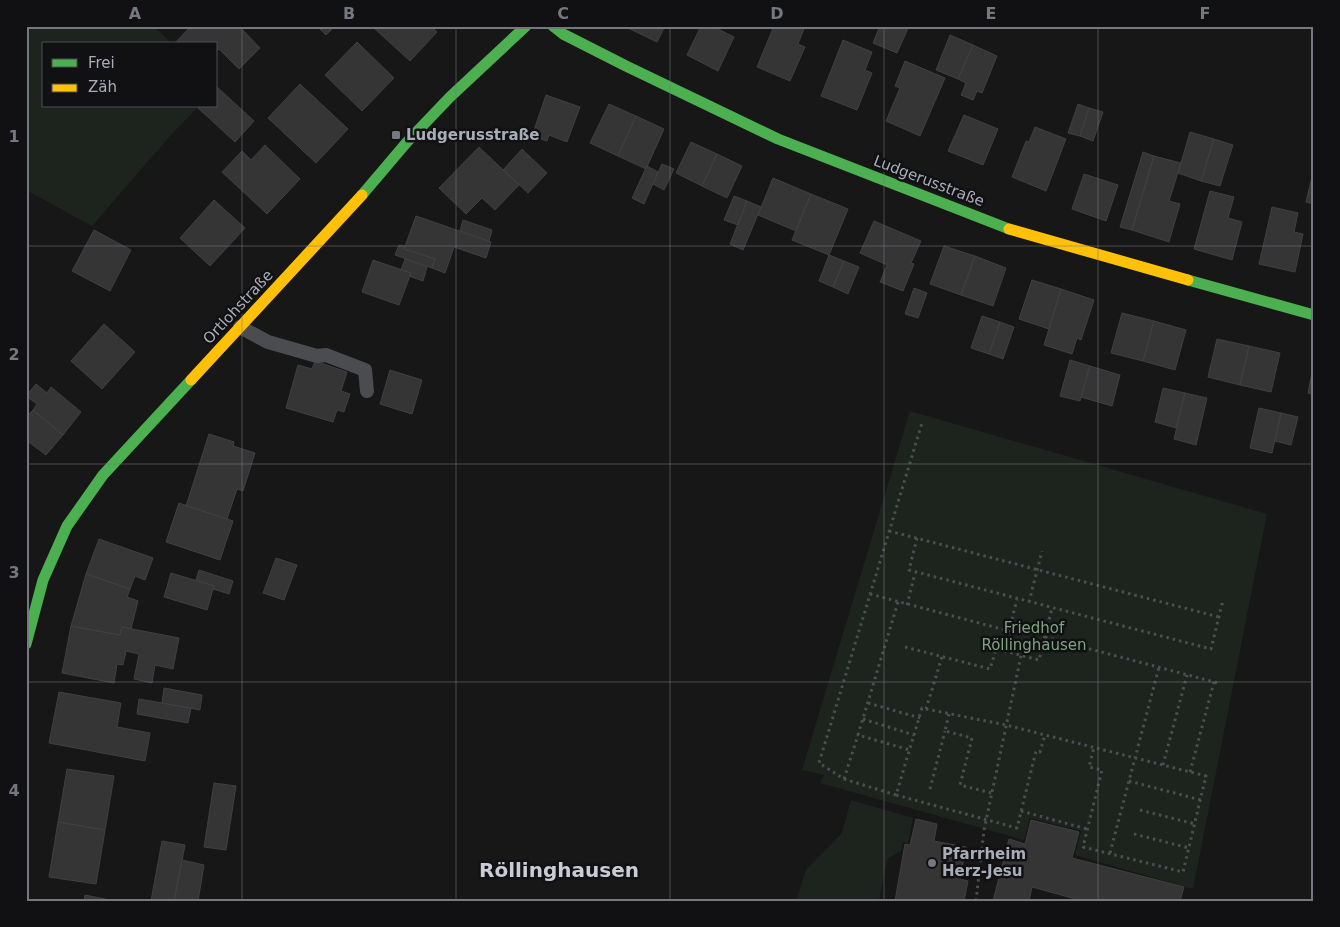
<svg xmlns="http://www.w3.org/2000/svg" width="1340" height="927" viewBox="0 0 1340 927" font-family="'DejaVu Sans',sans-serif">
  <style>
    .green { fill: #1d241e }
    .building { fill: #353536; stroke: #3f4043 }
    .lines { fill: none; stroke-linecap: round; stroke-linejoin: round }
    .path { stroke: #4d4e52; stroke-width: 3; stroke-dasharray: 2.5 4; stroke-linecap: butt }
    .lane { stroke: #4b4c50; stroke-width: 14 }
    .fast { stroke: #4caf50; stroke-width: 11 }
    .slow { stroke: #ffc107; stroke-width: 11 }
    .grid { fill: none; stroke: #757880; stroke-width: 1; stroke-opacity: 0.55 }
    .poi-dot { fill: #757880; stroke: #111113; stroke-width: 2 }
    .labels { text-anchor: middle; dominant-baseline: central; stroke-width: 5; stroke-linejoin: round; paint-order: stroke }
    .poi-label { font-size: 15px; font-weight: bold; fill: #a8adb8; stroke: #111113; text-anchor: start }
    .street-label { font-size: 15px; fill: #a8adb8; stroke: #111113 }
    .park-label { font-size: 15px; fill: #7fa381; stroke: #111113 }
    .district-label { font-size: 20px; font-weight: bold; fill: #c9ccd4; stroke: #111113 }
    .neatline { fill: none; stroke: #757880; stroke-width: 2 }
    .grid-label { font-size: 16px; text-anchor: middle; font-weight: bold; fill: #757880 }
  </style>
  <rect width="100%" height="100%" fill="#171717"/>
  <path class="green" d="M26 26H154L172 44H44V106H199L170 136 92 226 26 190Z
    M910 411 1267 514 1193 889 1075 855 1081 831 1030 818 1024 840 820 783 824 775 802 770Z
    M851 800 913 818 908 843 903 842 901 851 887 859 879 901H796L806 870 842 833Z"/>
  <path class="building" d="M191 26H239L260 48 239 69 219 49 216 51V44H174Z
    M317 26H335L326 35Z
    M377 26H431L437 32 410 61 375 29Z
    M629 26H665L657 42 628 28Z
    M701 26H712L734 37 718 71 687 55Z
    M774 26H805L798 44 805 47 790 81 757 67Z
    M880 26H909L897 53 873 43Z
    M950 35 973 45 958 79 936 70Z
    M843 40 872 52 865 70 872 73 857 110 821 96Z
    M357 42 394 78 362 111 325 75Z
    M973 45 997 56 982 93 977 91 973 100 961 95 966 83 958 79Z
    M905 61 945 78 920 136 886 121 900 88 895 86Z
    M300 84 348 129 316 163 268 118Z
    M217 87 254 121 235 142 198 108 199 106H216Z
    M546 95 580 107 567 142 549 135 547 141 532 136Z
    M609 104 636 116 618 156 590 143Z
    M1078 104 1089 108 1080 136 1068 133Z
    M1089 108 1103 112 1093 141 1080 136Z
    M964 115 998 129 983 165 948 151Z
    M636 116 664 129 646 169 618 156Z
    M1035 127 1066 139 1046 191 1012 177 1026 141 1029 142Z
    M1190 132 1214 139 1201 181 1178 173Z
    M1214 139 1233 145 1220 186 1201 181Z
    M691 142 717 154 702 186 676 173Z
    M265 145 300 179 267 214 222 172 242 151 251 160Z
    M479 147 519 185 495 210 482 198 466 214 439 188Z
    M522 149 547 173 528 193 503 170Z
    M1143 152 1154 156 1132 230 1120 227Z
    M717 154 742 166 727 198 702 186Z
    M1154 156 1181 163 1169 201 1180 204 1169 242 1132 230Z
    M662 164 674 169 664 190 653 184Z
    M647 166 658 172 644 204 632 198Z
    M1313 173H1314V204L1306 202Z
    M1084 174 1118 185 1106 221 1072 209Z
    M773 178 811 194 796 231 758 215Z
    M1210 191 1234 197 1228 218 1242 222 1232 260 1194 249Z
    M811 194 848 209 829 255 792 240Z
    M734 196 747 201 738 225 724 220Z
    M214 200 245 228 210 266 180 238Z
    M747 201 761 207 743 250 730 244Z
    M1272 207 1298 213 1294 232 1303 234 1295 272 1259 264Z
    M416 216 491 242 486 258 454 247 445 273 432 268 435 259 404 249Z
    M463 220 492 230 489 241 460 231Z
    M874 221 921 241 911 263 914 264 903 291 880 282 887 265 860 253Z
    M94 230 131 250 110 291 72 271Z
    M399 245 405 246 404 249 435 259 432 268 395 255Z
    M944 246 975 256 961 295 930 284Z
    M829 255 844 261 833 287 819 281Z
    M975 256 1006 268 993 306 961 295Z
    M405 259 427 267 423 281 409 276 411 273 401 270Z
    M373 260 411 273 399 305 362 292Z
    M844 261 859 267 848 294 833 287Z
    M1032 280 1061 289 1049 329 1019 319Z
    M914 288 927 293 918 318 905 314Z
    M1061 289 1094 300 1081 340 1077 338 1072 354 1044 345Z
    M1122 313 1154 321 1143 361 1111 353Z
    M982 316 1000 322 989 354 971 348Z
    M1154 321 1186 330 1175 370 1143 361Z
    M1000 322 1014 327 1003 359 989 354Z
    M104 324 135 352 102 389 71 361Z
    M1217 339 1249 346 1240 385 1208 377Z
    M1249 346 1280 353 1271 392 1240 385Z
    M1070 360 1090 366 1080 401 1060 396Z
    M315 361 347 372 341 391 350 394 344 412 337 410 333 422 286 408 298 365 312 369Z
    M1314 362V394L1308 393Z
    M1090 366 1120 375 1112 406 1081 397Z
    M390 370 422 380 412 414 380 404Z
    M36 384 47 393 51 387 81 412 63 435 33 410 37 404 26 396Z
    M1163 388 1185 393 1176 428 1155 422Z
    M1185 393 1207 398 1196 445 1174 439Z
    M1259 408 1281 413 1272 453 1250 448Z
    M33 410 63 435 46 455 26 440V417Z
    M1281 413 1298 417 1291 445 1275 441Z
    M209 434 234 442 233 446 255 453 243 491 237 489 227 519 186 506Z
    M179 503 233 521 220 560 166 542Z
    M99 539 153 558 145 580 135 576 130 589 86 574Z
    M276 558 297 565 284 600 263 593Z
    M199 570 233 581 229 594 213 589 214 586 196 580Z
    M171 573 214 586 207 610 164 597Z
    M86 574 130 589 127 597 138 601 131 629 122 627 120 635 71 626Z
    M71 626 120 635 122 627 179 638 173 669 155 665 152 683 134 679 139 654 126 651 123 665 117 664 114 683 62 673Z
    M164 688 202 695 200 710 162 703Z
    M59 692 121 703 117 727 150 733 145 761 49 743Z
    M139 699 191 708 188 723 137 714Z
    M67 769 114 776 105 830 58 822Z
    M214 783 236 786 226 850 204 847Z
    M916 819 937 824 934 841 966 847 960 879 968 881 964 901H895L905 844 910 845Z
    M1031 820 1079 832 1072 858 1184 887 1180 901H1083L1032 887 1029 901H993L1009 839 1025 844Z
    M58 822 105 830 96 884 49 877Z
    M162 841 185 845 174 901H151Z
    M182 860 204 865 198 901H174Z
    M85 895 115 901H84Z"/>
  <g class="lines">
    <path class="path" d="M889 531 1219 617
      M917 538 909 570 1211 649 1223 600
      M870 594 1009 631
      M898 602 858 735 910 750
      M1029 602 1042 551
      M907 605 915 573
      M1045 637 1218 683
      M905 647 990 669 996 649 1004 651 1017 599
      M1004 651 1039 660 1052 608
      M942 657 926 709 922 708 896 795 1017 828 1036 751 1040 752 1045 735
      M868 703 920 718
      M926 709 1006 725 1206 776 1183 872 1083 847 1102 770 1089 767 1094 747
      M949 714 945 731 972 738 960 785 991 793
      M863 719 914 735
      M1163 765 1187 675
      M1190 772 1214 682
      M844 779 858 735
      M1129 781 1201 800
      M930 789 945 731
      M896 795 844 779 819 763 922 423
      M1140 810 1195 824
      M1021 811 1087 829
      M1134 834 1189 848
      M1110 853 1159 667
      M976 901 984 830 1021 656"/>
    <path class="lane" d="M240 327 268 342 317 356 326 355 365 370 367 391"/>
    <path class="fast" d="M553 26 563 34 626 66 778 139 1009 229
      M362 195 407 142 450 97 526 26
      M1188 280 1314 315
      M26 644 43 580 67 526 103 475 191 380"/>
    <path class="slow" d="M1009 229 1188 280
      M191 380 362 195"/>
  </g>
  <path class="grid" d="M242 26V901M456 26V901M670 26V901M884 26V901M1098 26V901M26 246H1314M26 464H1314M26 682H1314"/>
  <g class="poi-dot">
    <rect x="391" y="130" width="10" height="10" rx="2.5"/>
    <circle cx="932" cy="863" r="5"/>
  </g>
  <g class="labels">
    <g class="poi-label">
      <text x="406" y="135">Ludgerusstraße</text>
      <text x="942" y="854">Pfarrheim<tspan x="942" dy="17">Herz-Jesu</tspan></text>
    </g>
    <g class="street-label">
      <text transform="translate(929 181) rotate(21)">Ludgerusstraße</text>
      <text transform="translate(238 307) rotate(-47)">Ortlohstraße</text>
    </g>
    <g class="park-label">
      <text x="1034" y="628">Friedhof<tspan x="1034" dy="17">Röllinghausen</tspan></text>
    </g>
    <g class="district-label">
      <text x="559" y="870">Röllinghausen</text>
    </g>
  </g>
  <rect width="1340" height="927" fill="none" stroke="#111113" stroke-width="55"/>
  <rect x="42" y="42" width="175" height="65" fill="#111113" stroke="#4d4f55"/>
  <rect x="52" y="59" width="25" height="8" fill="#4caf50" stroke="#4d4f55"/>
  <text x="88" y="68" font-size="15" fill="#a8adb8">Frei</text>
  <rect x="52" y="84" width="25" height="8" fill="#ffc107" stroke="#4d4f55"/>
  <text x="88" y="92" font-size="15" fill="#a8adb8">Zäh</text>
  <rect x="28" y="28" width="1284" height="872" class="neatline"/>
  <g class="grid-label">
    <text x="135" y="19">A</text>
    <text x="349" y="19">B</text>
    <text x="563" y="19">C</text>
    <text x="777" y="19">D</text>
    <text x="991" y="19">E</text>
    <text x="1205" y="19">F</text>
    <text x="14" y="142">1</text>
    <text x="14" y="360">2</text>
    <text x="14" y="578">3</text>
    <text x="14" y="796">4</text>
  </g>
</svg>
